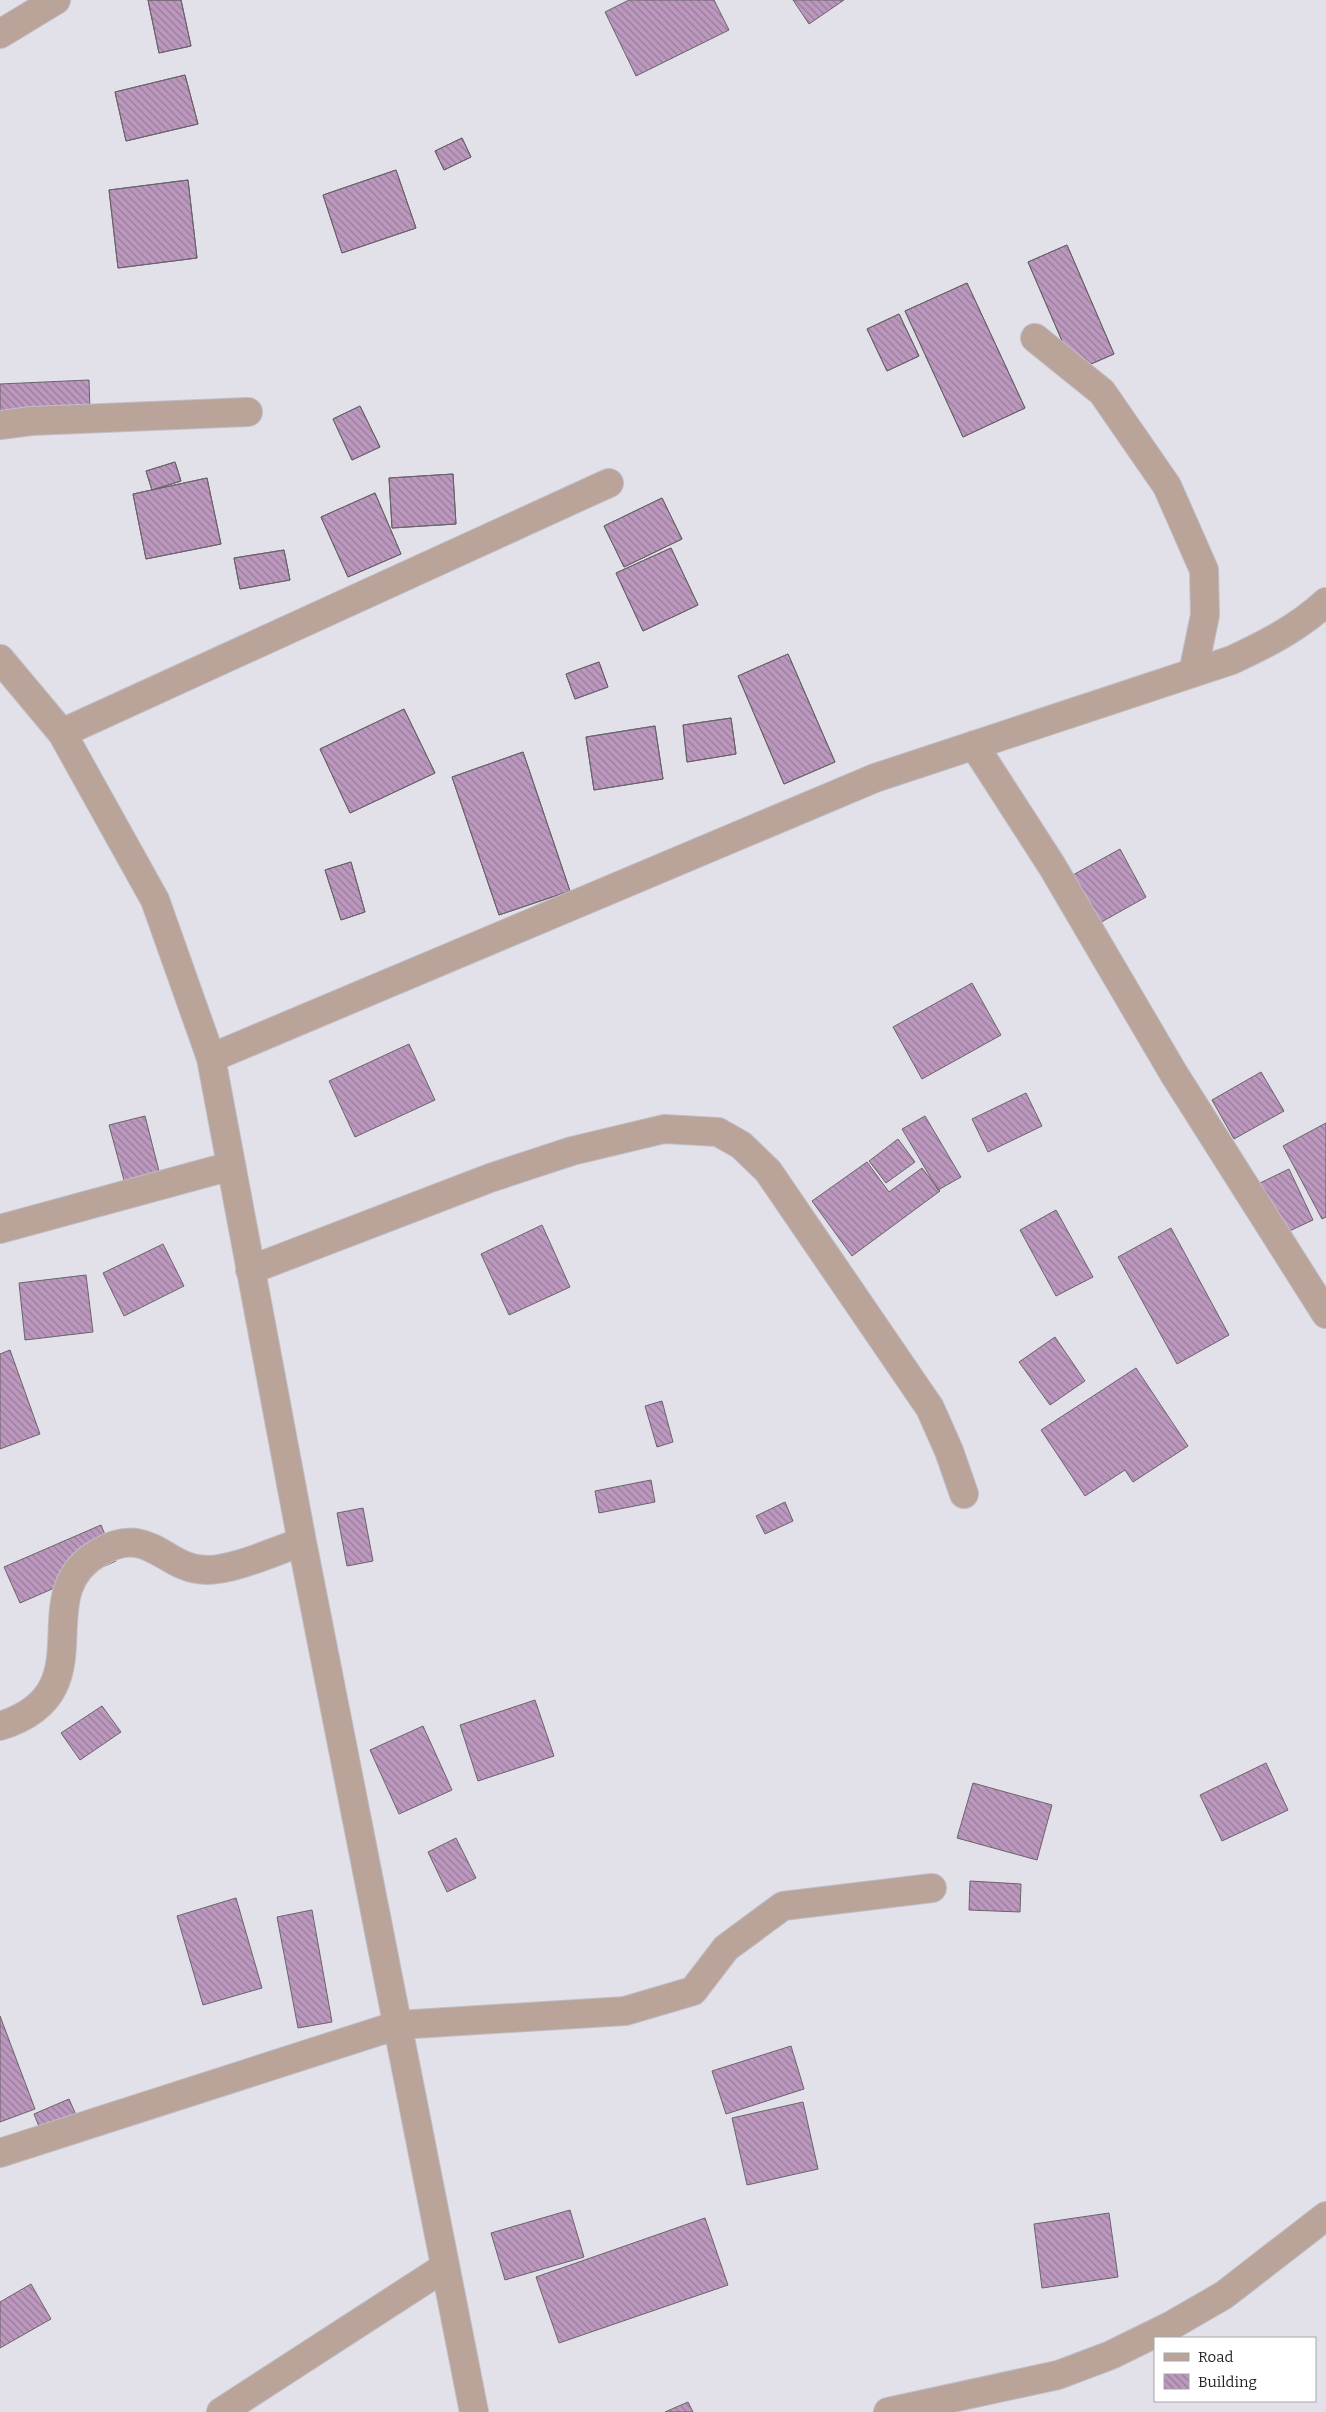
<svg xmlns="http://www.w3.org/2000/svg" width="1326" height="2412" viewBox="0 0 1326 2412" font-family="Bitter,serif">
  <style>
    .building { fill: url(#building-back-hatch); stroke: #6a646a }
    .lines { fill: none; stroke-linecap: round; stroke-linejoin: round }
    .minor-casing { stroke: #bfbec6; stroke-width: 30 }
    .minor { stroke: #baa399; stroke-width: 28 }
  </style>
  <defs>
    <pattern id="building-back-hatch" width="6" height="6" patternUnits="userSpaceOnUse" patternTransform="scale(1.25)"><rect width="6" height="6" fill="#bc98be"/><path d="M-1 5l2 2M0 0l6 6M5-1l2 2" fill="none" stroke="#987b9a"/></pattern>
  </defs>
  <rect width="100%" height="100%" fill="#e2e1ea"/>
  <path class="building" d="M148 0H181L191 46 159 53Z
    M148 0H181L191 46 159 53Z
    M629 0H714L729 30 636 76 605 12Z
    M793 0H844L809 24Z
    M185 75 198 124 126 141 115 92Z
    M185 75 198 124 126 141 115 92Z
    M462 138 471 157 444 170 435 151Z
    M462 138 471 157 444 170 435 151Z
    M396 170 416 228 342 253 323 195Z
    M396 170 416 228 342 253 323 195Z
    M188 180 197 258 118 268 109 190Z
    M188 180 197 258 118 268 109 190Z
    M1067 245 1114 354 1075 371 1028 262Z
    M1067 245 1114 354 1075 371 1028 262Z
    M967 283 1025 408 963 437 905 311Z
    M967 283 1025 408 963 437 905 311Z
    M899 314 919 356 887 371 867 329Z
    M899 314 919 356 887 371 867 329Z
    M89 380 90 412 0 416V384Z
    M360 406 380 447 352 460 333 419Z
    M360 406 380 447 352 460 333 419Z
    M175 462 181 481 152 490 146 471Z
    M175 462 181 481 152 490 146 471Z
    M453 474 456 524 392 528 389 478Z
    M453 474 456 524 392 528 389 478Z
    M207 478 221 544 146 559 133 494Z
    M207 478 221 544 146 559 133 494Z
    M375 493 401 554 348 577 321 517Z
    M375 493 401 554 348 577 321 517Z
    M662 498 682 539 624 567 604 526Z
    M662 498 682 539 624 567 604 526Z
    M671 548 698 605 643 631 616 573Z
    M671 548 698 605 643 631 616 573Z
    M284 550 290 580 240 589 234 558Z
    M284 550 290 580 240 589 234 558Z
    M788 654 835 762 784 784 738 676Z
    M788 654 835 762 784 784 738 676Z
    M599 662 608 687 575 699 566 674Z
    M599 662 608 687 575 699 566 674Z
    M404 709 435 773 350 813 320 749Z
    M404 709 435 773 350 813 320 749Z
    M731 718 736 754 687 762 683 725Z
    M731 718 736 754 687 762 683 725Z
    M655 726 663 779 594 790 586 737Z
    M655 726 663 779 594 790 586 737Z
    M523 752 570 891 499 915 452 777Z
    M523 752 570 891 499 915 452 777Z
    M1120 849 1146 897 1080 934 1053 886Z
    M351 862 365 912 341 920 325 870Z
    M351 862 365 912 341 920 325 870Z
    M972 983 1001 1035 922 1079 893 1027Z
    M409 1044 435 1100 355 1137 329 1081Z
    M1261 1072 1284 1111 1234 1139 1212 1100Z
    M1026 1093 1042 1126 988 1152 972 1119Z
    M145 1116 160 1175 125 1184 109 1125Z
    M925 1116 961 1177 938 1190 902 1129Z
    M1326 1123V1217L1322 1219 1283 1146Z
    M898 1139 915 1162 886 1183 869 1161Z
    M867 1162 889 1192 922 1168 940 1191 852 1256 812 1201Z
    M1289 1169 1313 1220 1283 1234 1260 1183Z
    M1056 1210 1093 1277 1056 1296 1020 1230Z
    M542 1225 570 1287 509 1315 481 1254Z
    M1171 1228 1229 1335 1177 1364 1118 1257Z
    M163 1244 184 1286 124 1316 103 1273Z
    M86 1275 93 1332 25 1340 19 1283Z
    M1055 1337 1085 1381 1050 1405 1019 1362Z
    M10 1350 40 1434 0 1449V1354Z
    M1136 1368 1188 1446 1133 1482 1125 1470 1085 1496 1041 1430Z
    M662 1401 673 1442 657 1447 645 1406Z
    M651 1480 655 1502 599 1513 595 1491Z
    M785 1502 793 1521 765 1534 756 1516Z
    M363 1508 373 1561 347 1566 337 1513Z
    M101 1525 116 1561 20 1603 4 1567Z
    M535 1700 554 1756 478 1781 460 1725Z
    M102 1706 121 1732 80 1760 61 1733Z
    M423 1726 452 1790 399 1814 370 1750Z
    M1266 1763 1288 1810 1222 1841 1200 1795Z
    M973 1783 1052 1805 1037 1860 957 1838Z
    M456 1838 476 1878 447 1892 428 1852Z
    M970 1881 1021 1884 1020 1912 969 1910Z
    M236 1898 262 1988 203 2005 177 1916Z
    M312 1910 332 2022 298 2028 277 1917Z
    M0 2016 35 2109 0 2122Z
    M791 2046 804 2089 726 2114 712 2071Z
    M69 2099 80 2124 44 2139 34 2114Z
    M803 2102 818 2169 747 2185 732 2118Z
    M570 2210 584 2257 505 2280 491 2233Z
    M1109 2213 1118 2277 1042 2288 1034 2224Z
    M705 2218 728 2285 559 2343 536 2277Z
    M31 2284 51 2319 0 2348V2302Z
    M688 2402 693 2412H665Z"/>
  <g class="lines">
    <defs>
      <path id="minor" d="M0 34 56 0
        M1035 338 1102 392 1167 486 1204 570 1205 615 1193 673
        M0 425 31 421 248 412
        M0 659 62 733 155 900 211 1058 302 1542 474 2412
        M62 733 609 483
        M974 745 1052 866 1174 1074 1326 1314
        M211 1058 875 778 1232 660C1266 644 1298 628 1326 602
        M0 1229 231 1166
        M250 1270 490 1178 572 1151 664 1129 718 1132 741 1145 768 1171 930 1408 949 1451 964 1494
        M0 1726C109 1692 24 1596 98 1553 151 1522 163 1570 207 1570 234 1570 275 1551 302 1542
        M0 2153 398 2025 625 2011 693 1991 726 1948 783 1906 932 1888
        M221 2412 445 2267
        M888 2412 1058 2375 1111 2355 1172 2325 1224 2295 1326 2216"/>
    </defs>
    <use href="#minor" class="minor-casing"/>
    <use href="#minor" class="minor"/>
  </g>
  <rect x="1154" y="2337" width="162" height="65" fill="#ffffff" stroke="#a5a5a7"/>
  <rect x="1164" y="2353" width="25" height="8" fill="#baa399" stroke="#a5a5a7"/>
  <text x="1198" y="2362" font-size="15" fill="#1f1f22">Road</text>
  <rect x="1164" y="2374" width="25" height="15" fill="url(#building-back-hatch)" stroke="#a5a5a7"/>
  <text x="1198" y="2387" font-size="15" fill="#1f1f22">Building</text>
</svg>
